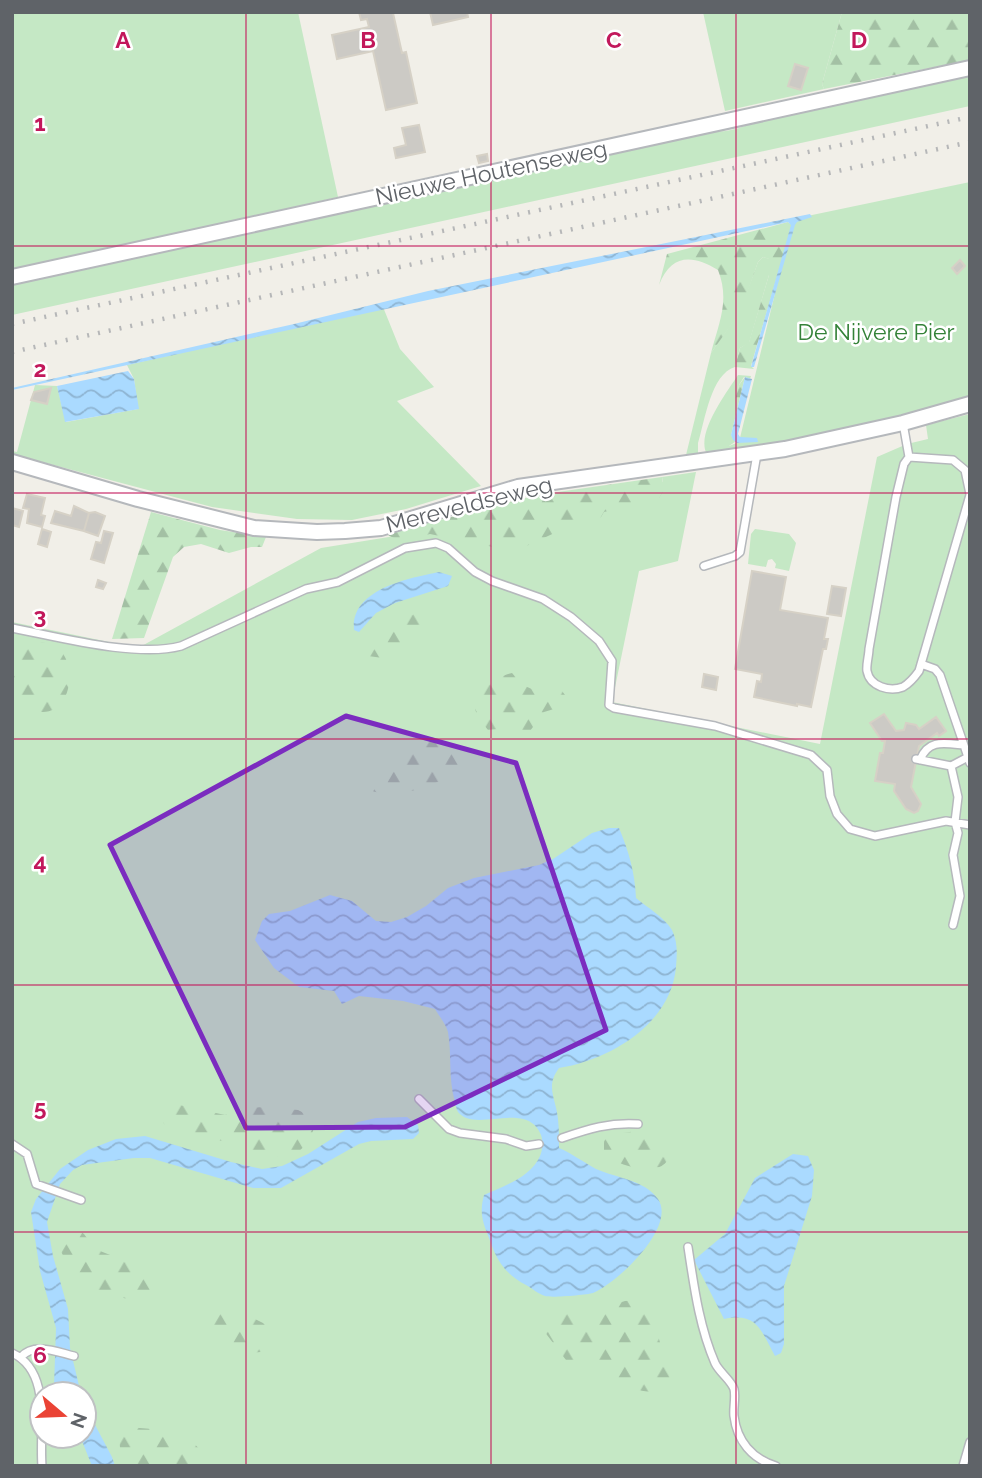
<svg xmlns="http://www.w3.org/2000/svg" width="982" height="1478" viewBox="0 0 982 1478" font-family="Raleway,sans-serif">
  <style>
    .green { fill: #c5e8c5; fill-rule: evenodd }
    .forest { fill: url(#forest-firs) }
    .water { fill: url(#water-waves) }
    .building { fill: #cccac5; stroke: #d6d1c6; stroke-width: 2 }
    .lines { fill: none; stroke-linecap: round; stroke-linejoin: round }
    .lane-casing { stroke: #b5b8bc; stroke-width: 10 }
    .street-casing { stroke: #b5b8bc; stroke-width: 18 }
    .lane { stroke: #fff; stroke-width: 7 }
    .street { stroke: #fff; stroke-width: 14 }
    .rail { stroke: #b6b7b8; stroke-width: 4.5; stroke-dasharray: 2 9; stroke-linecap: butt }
    .marked { fill: #7b2cbf; fill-opacity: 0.2; stroke: #7b2cbf; stroke-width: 5; stroke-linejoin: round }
    .grid { fill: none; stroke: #c2185b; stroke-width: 2; stroke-opacity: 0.55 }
    .labels { text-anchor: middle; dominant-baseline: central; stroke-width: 5; stroke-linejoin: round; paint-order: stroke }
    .street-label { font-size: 23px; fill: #5f6368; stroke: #fff }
    .park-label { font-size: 23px; fill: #348238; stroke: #fff }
    .grid-label { font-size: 23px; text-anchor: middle; font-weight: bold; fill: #c2185b; stroke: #fff; stroke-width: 5; stroke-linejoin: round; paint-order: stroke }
  </style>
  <defs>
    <pattern id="forest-firs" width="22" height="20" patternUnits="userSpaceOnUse" patternTransform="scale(1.75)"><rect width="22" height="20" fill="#c5e8c5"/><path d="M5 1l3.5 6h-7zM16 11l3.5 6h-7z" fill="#a3c0a4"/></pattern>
    <pattern id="water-waves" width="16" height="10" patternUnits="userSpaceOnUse" patternTransform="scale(1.75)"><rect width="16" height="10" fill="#aadaff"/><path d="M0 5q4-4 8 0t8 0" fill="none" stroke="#8eb4d2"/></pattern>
  </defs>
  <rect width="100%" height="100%" fill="#f1efe8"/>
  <path class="green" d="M12 12H298L338 197 12 271Z
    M703 12H842L822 84 824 89 725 111Z
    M970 73V106L12 315V282L704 131C719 134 747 129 758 118Z
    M970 182V399L802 443 707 454C695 434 727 392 738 375L751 376 750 379 744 377 739 385 729 446 739 442 793 219Z
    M763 257 770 259 769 275 749 343 740 348 735 367C711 374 705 420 698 443V453L686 455 711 353 740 311 758 262Z
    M383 307 400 349 434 387 397 401 481 486 406 509 352 520 297 519 212 507 12 454V451L17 452 35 385 57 386 66 422 138 409 134 379 127 365Z
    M970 414V1466H12V622L138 648 321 548 438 529 663 482 662 477 696 472 678 561 639 571 612 702 820 744 877 457 907 444 928 439 926 425ZM42 1394H84V1436H42Z
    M755 529 789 534 796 543 789 571 775 568 776 564 772 559 768 560 766 567 748 564 751 534Z"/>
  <path class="forest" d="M842 12H970V60L824 89 822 84Z
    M788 222 792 225 751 366 754 369 735 367 740 348 749 342 769 275V259L763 257 758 262 741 311 711 353C719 322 730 301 718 270 692 254 671 254 659 285L667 254Z
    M745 377 731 435 735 442 729 446 725 445 726 437 739 385Z
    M662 477 664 490 659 498 604 512 601 517 586 525 561 530 522 548 503 549 430 534 414 538 398 548 394 538 385 534 537 495Z
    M151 512 220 530 266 537 262 547H251L229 553 201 544 184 547 173 557 144 638 112 639Z
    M426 610 436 613 434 627 403 642 383 658 368 656C371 619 399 621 426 610Z
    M39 642C46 643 54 644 59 649 84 673 63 742 12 697V658Z
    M512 673 525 686 534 690 562 691 565 695 564 706 544 712 530 731 508 728 488 730C483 723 474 714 475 705 478 690 498 676 512 673Z
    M428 734 451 740 473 766 467 771C437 780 403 802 372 791L370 785C375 774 388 773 395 765 406 753 414 743 428 734Z
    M175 1104 225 1115 243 1108 267 1107 298 1110 310 1116 314 1128 309 1142 298 1152 276 1157 164 1124 162 1115 167 1107Z
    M636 1131 655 1132 668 1139C681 1183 623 1170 604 1154V1140L610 1135Z
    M70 1224 84 1234 95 1249 133 1264 154 1280 161 1290 157 1302 144 1304 87 1287 75 1281 59 1247 61 1231Z
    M216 1299 263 1323 271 1331V1341L260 1352 251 1353 209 1338C202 1326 204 1308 216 1299Z
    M648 1300 670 1378 667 1389C651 1396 627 1389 614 1377 605 1368 608 1365 594 1359L580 1365 569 1364 541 1327 550 1316 593 1311 625 1301Z
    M130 1427C165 1431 194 1428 209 1466H122L119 1438Z"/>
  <path class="water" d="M810 214 812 217 797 222 795 225 754 367H751L791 225 788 222 12 390V388L294 324 428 291Z
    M128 371 134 379 139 409 65 422 57 386Z
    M745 377 752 379 738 434 740 437 757 438 758 442 737 443 733 440 731 435Z
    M439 572 452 576 448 586 395 603 376 613 359 632 354 630C350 589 410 578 439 572Z
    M609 828H619C629 852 635 873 636 898 648 908 664 917 672 930 678 942 677 955 676 967 671 1024 610 1060 559 1068 545 1087 556 1098 558 1119 559 1128 559 1138 559 1148 573 1154 583 1162 596 1169 616 1178 645 1180 658 1199 677 1227 617 1283 593 1293 586 1295 551 1298 545 1296 538 1294 532 1288 526 1285 509 1276 499 1265 492 1246 485 1226 478 1217 484 1195 504 1186 531 1177 540 1156 543 1149 543 1141 541 1135 527 1099 475 1134 458 1112 456 1109 456 1105 455 1102 448 1078 452 1055 448 1032 446 1024 439 1016 435 1009L403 1001 359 996 342 1004 334 991 299 987 274 968 255 940 262 921 269 914 290 911 330 895 352 901 376 921 391 922 407 917 426 906 448 888 474 878 539 865 553 859 592 833Z
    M407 1117 418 1125 419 1133 413 1139 371 1141 359 1144 281 1188H253L150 1158H134L82 1165 73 1170 60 1184 47 1222 53 1256 68 1309 70 1348 81 1394H57L54 1386 56 1328 40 1271 31 1212 36 1199 60 1169 88 1150 116 1139 145 1136 231 1162 262 1169 282 1166 308 1154 358 1122 376 1118Z
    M793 1154 808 1156 814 1170 812 1196 784 1286V1344L781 1353 775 1356C761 1331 758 1312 724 1319L694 1260 725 1234 755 1178Z
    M84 1404 112 1457 115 1466H92L80 1436H84Z"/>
  <path class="building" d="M359 12H396L393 13 402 53 406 52 417 103 386 110 373 51 337 59 332 35 369 27 367 19 361 20Z
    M430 12H467L468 17 433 25Z
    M795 64 808 68 801 90 788 86Z
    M419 125 425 152 396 158 394 148 406 145 402 128Z
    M487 154 488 161 479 163 477 156Z
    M960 260 965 266 957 274 952 268Z
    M51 388 47 404 31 400 34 392Z
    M27 494 45 498 41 515 45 516 42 527 27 523 29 509 23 508Z
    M74 506 89 513 84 531 51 523 55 511 71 516Z
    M12 508 23 511 19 527 12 525Z
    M95 512 105 516 98 536 84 531 89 513Z
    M42 529 51 532 47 547 38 544Z
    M104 531 113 533 104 563 91 559 96 542 101 543Z
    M752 571 786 577 780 610 828 618 824 639H828L826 649H823L811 707 797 704V706L754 697 757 681 761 682 762 674 735 669Z
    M98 580 106 583 103 589 96 587Z
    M832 586 846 588 841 616 827 614Z
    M704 674 718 677 716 690 702 687Z
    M884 714 896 731 904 730 906 723 916 725 919 729 936 717 946 731 939 736 937 733 919 746 911 787 921 804 918 811 914 813 906 809 894 791 895 784 875 781 880 753H883L885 741H882L870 723Z"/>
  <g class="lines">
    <defs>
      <path id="lane" d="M903 423 909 457 904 464 896 497 869 649C869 655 866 665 867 671 870 687 890 692 903 687 910 683 914 678 919 671L970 495
        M909 457 953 460 965 470 970 494
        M704 566 735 556 740 552 757 454
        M12 628C59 637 137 658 181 646L306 589 338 582 405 548 436 543 448 548 475 572 492 581 543 599 571 617 599 641 612 661 609 705 614 708 715 726 811 755 827 770 830 796 837 814 850 829 875 836 946 821 970 825
        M921 664 935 669 940 675 970 763
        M916 759 951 766 968 757
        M920 760C928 739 944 743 963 745
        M951 766 958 797 955 822 958 833 953 855 960 896 953 925
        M419 1099 449 1129 460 1133 506 1139 526 1146 539 1144
        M562 1138C588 1129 610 1122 638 1124
        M12 1144 27 1154 36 1184 81 1200
        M688 1247C694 1286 699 1326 715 1363 719 1372 731 1380 734 1389 736 1397 733 1408 734 1416 737 1441 752 1459 776 1466
        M12 1353C52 1371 39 1430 42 1466
        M21 1357C34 1342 57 1352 74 1356
        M963 1466 970 1442"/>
      <path id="street" d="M12 277 970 68
        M12 462 138 499 254 528 317 532 345 531 381 528 518 487 785 449 903 423 970 404"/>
    </defs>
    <use href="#lane" class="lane-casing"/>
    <use href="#street" class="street-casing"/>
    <use href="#lane" class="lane"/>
    <use href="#street" class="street"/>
    <path class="rail" d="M12 324 970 117
      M12 352 970 142"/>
  </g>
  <path class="marked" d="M346 716 516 763 606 1030 405 1127 246 1128 110 845Z"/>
  <path class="grid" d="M246 12V1466M491 12V1466M736 12V1466M12 246H970M12 493H970M12 739H970M12 985H970M12 1232H970"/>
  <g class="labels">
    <g class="street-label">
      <text transform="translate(491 172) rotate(-12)">Nieuwe Houtenseweg</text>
      <text transform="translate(469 504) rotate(-14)">Mereveldseweg</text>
    </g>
    <g class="park-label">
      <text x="876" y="331">De Nijvere Pier</text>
    </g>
  </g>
  <g class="grid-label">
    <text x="123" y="48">A</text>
    <text x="368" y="48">B</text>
    <text x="614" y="48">C</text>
    <text x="859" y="48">D</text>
    <text x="40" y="131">1</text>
    <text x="40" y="377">2</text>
    <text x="40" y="624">3</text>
    <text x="40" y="870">4</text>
    <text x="40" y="1116">5</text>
    <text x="40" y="1363">6</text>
  </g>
  <rect width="982" height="1478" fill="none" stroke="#5f6368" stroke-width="28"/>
  <g transform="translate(63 1415) rotate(109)"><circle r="33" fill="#ffffff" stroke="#bfc1c3" stroke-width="2"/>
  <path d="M0-5L12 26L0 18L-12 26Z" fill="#ea4335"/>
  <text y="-10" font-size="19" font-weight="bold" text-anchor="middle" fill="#5f6368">N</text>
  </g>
</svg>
